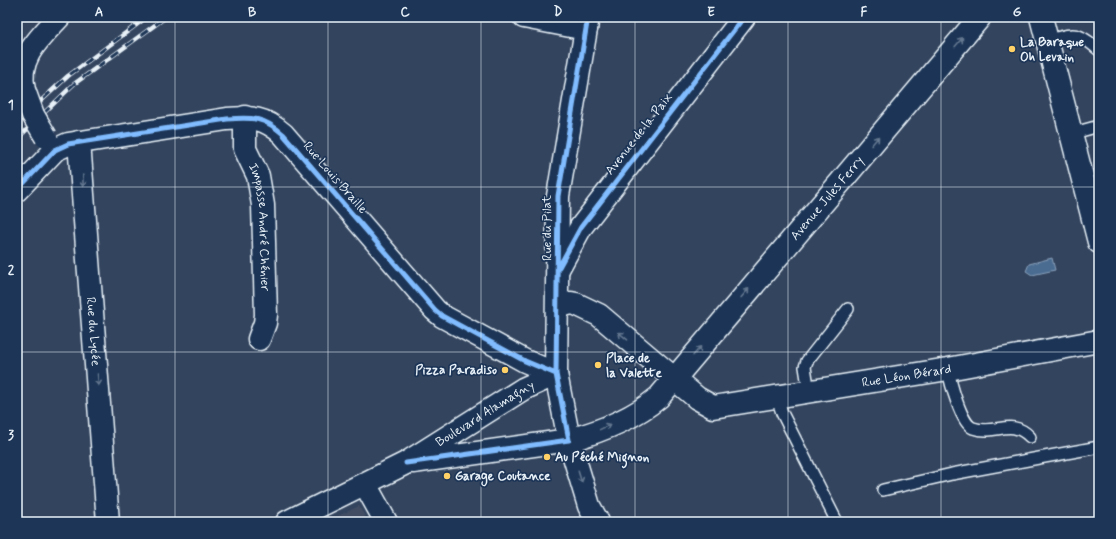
<svg xmlns="http://www.w3.org/2000/svg" width="1116" height="539" viewBox="0 0 1116 539" font-family="Mynerve,sans-serif">
  <style>
    .built { fill: #434e63 }
    .water { fill: #4b6c91; stroke: #8aa1ba }
    .lines { fill: none; stroke-linecap: round; stroke-linejoin: round }
    .service-casing { stroke: #e8f1f8; stroke-width: 14 }
    .minor-casing { stroke: #e8f1f8; stroke-width: 25 }
    .tertiary-casing { stroke: #e8f1f8; stroke-width: 25 }
    .secondary-casing { stroke: #e8f1f8; stroke-width: 25 }
    .service { stroke: #1d3557; stroke-width: 11 }
    .minor { stroke: #1d3557; stroke-width: 22 }
    .tertiary { stroke: #1d3557; stroke-width: 22 }
    .secondary { stroke: #1d3557; stroke-width: 22 }
    .rail-casing { stroke: #e8f1f8; stroke-width: 4.5 }
    .rail { stroke: #1d3557; stroke-width: 3; stroke-dasharray: 9; stroke-linecap: butt }
    .minor-bridge-casing { stroke: #e8f1f8; stroke-width: 25; stroke-linecap: butt }
    .minor-bridge { stroke: #1d3557; stroke-width: 22 }
    .cycleway-casing { stroke: #1d3557; stroke-width: 8 }
    .cycleway { stroke: #80bcff; stroke-width: 5 }
    .oneway { stroke: #64778f }
    .grid { fill: none; stroke: #e8f1f8; stroke-width: 1; stroke-opacity: 0.55 }
    .poi-dot { fill: #ffd166; stroke: #1d3557; stroke-width: 1.5 }
    .labels { text-anchor: middle; dominant-baseline: central; stroke-width: 3.5; stroke-linejoin: round; paint-order: stroke }
    .poi-label { font-size: 13px; font-weight: bold; fill: #e8f1f8; stroke: #1d3557; text-anchor: start }
    .street-label { font-size: 13px; fill: #e8f1f8; stroke: #1d3557 }
    .neatline { fill: none; stroke: #e8f1f8; stroke-width: 1.5 }
    .grid-label { font-size: 13px; text-anchor: middle; font-weight: bold; fill: #e8f1f8 }
  </style>
  <rect width="100%" height="100%" fill="#33445e"/>
  <filter id="ink" filterUnits="userSpaceOnUse"><feTurbulence type="fractalNoise" baseFrequency=".025" numOctaves="2"/><feDisplacementMap in="SourceGraphic" scale="8" xChannelSelector="R" yChannelSelector="G"/><feConvolveMatrix kernelMatrix="1 2 1 2 8 2 1 2 1" color-interpolation-filters="sRGB"/></filter>
  <g filter="url(#ink)">
    <path class="built" d="M359 506 368 522H326Z"/>
    <path class="water" d="M1052 258 1055 270 1032 275 1026 271 1029 264Z"/>
    <g class="lines">
      <defs>
        <path id="service" d="M1047 41C1075 33 1076 30 1099 50
          M1070 134 1099 126
          M948 369C950 381 961 424 973 428 995 436 1011 417 1030 437
          M809 392 805 367 807 361 848 309
          M777 397 782 413 837 522
          M883 490 952 474 1099 447"/>
        <g id="minor">
          <path d="M524 17 586 29"/>
          <path d="M1041 17 1099 242"/>
          <path d="M24 90C16 58 39 39 59 17"/>
          <path id="s1" d="M245 117V149L258 176 263 205 266 315 265 323 259 339"/>
          <path id="s2" d="M79 142 108 522"/>
          <path d="M17 190 55 150 68 144 227 119C252 117 264 117 283 134L435 310 442 316 525 361 556 374"/>
          <path d="M558 269 581 227 744 17"/>
          <path id="s3" d="M558 307 571 303 576 304 599 315 697 398 713 407 948 369 1099 341"/>
          <path d="M413 462 569 440"/>
          <path d="M365 484 386 522"/>
          <path id="s4" d="M287 522 406 463 523 389 556 374"/>
        </g>
        <path id="tertiary" d="M569 440 556 374 558 196 588 17"/>
        <g id="secondary">
          <path id="s5" d="M598 522 589 506 569 440C599 432 634 418 659 397L980 17"/>
        </g>
      </defs>
      <use href="#service" class="service-casing"/>
      <use href="#minor" class="minor-casing"/>
      <use href="#tertiary" class="tertiary-casing"/>
      <use href="#secondary" class="secondary-casing"/>
      <use href="#service" class="service"/>
      <use href="#minor" class="minor"/>
      <use href="#tertiary" class="tertiary"/>
      <use href="#secondary" class="secondary"/>
      <defs>
        <path id="rail" d="M17 123 68 76 147 17
          M17 139 74 84 166 17"/>
      </defs>
      <use href="#rail" class="rail-casing"/>
      <use href="#rail" class="rail"/>
      <defs>
        <path id="minor-bridge" d="M24 90 33 115 46 137"/>
      </defs>
      <use href="#minor-bridge" class="minor-bridge-casing"/>
      <use href="#minor-bridge" class="minor-bridge"/>
      <defs>
        <path id="cycleway" d="M17 190 55 150 68 144 227 119C252 117 264 117 283 134L435 310 442 316 525 361 556 374
          M559 267 581 227 744 17
          M406 463 569 440 556 374 558 196 588 17"/>
      </defs>
      <use href="#cycleway" class="cycleway-casing"/>
      <use href="#cycleway" class="cycleway"/>
    </g>
    <defs><path id="oneway-shaft" d="M-6 0H5M1.5-3L5.5 0L1.5 3" fill="none" stroke-width="1.6" stroke-linecap="round" stroke-linejoin="round"/></defs>
    <g class="oneway">
      <use href="#oneway-shaft" transform="translate(959 42) rotate(-50)"/>
      <use href="#oneway-shaft" transform="translate(875 141) rotate(-50)"/>
      <use href="#oneway-shaft" transform="translate(83 181) rotate(88)"/>
      <use href="#oneway-shaft" transform="translate(745 293) rotate(-50)"/>
      <use href="#oneway-shaft" transform="translate(623 336) rotate(-140)"/>
      <use href="#oneway-shaft" transform="translate(697 351) rotate(-50)"/>
      <use href="#oneway-shaft" transform="translate(98 380) rotate(85)"/>
      <use href="#oneway-shaft" transform="translate(605 427) rotate(-26)"/>
      <use href="#oneway-shaft" transform="translate(580 477) rotate(73)"/>
    </g>
  </g>
  <path class="grid" d="M175 17V522M328 17V522M481 17V522M635 17V522M788 17V522M941 17V522M17 187H1099M17 352H1099"/>
  <g class="poi-dot">
    <circle cx="1012" cy="49" r="4"/>
    <circle cx="598" cy="365" r="4"/>
    <circle cx="505" cy="370" r="4"/>
    <circle cx="547" cy="457" r="4"/>
    <circle cx="447" cy="476" r="4"/>
  </g>
  <g class="labels">
    <g class="poi-label">
      <text x="1020" y="42">La Baraque<tspan x="1020" dy="15">Oh Levain</tspan></text>
      <text x="606" y="358">Place de<tspan x="606" dy="15">la Valette</tspan></text>
      <text x="497" y="370" text-anchor="end">Pizza Paradiso</text>
      <text x="555" y="457">Au Péché Mignon</text>
      <text x="455" y="476">Garage Coutance</text>
    </g>
    <g class="street-label">
      <text transform="translate(639 134) rotate(-52)">Avenue de la Paix</text>
      <text transform="translate(335 178) rotate(49)">Rue Louis Braille</text>
      <text stroke="none"><textPath href="#s5" startOffset="448">Avenue Jules Ferry</textPath></text>
      <text stroke="none"><textPath href="#s1" startOffset="113">Impasse André Chénier</textPath></text>
      <text transform="translate(547 228) rotate(-90)">Rue du Pilat</text>
      <text stroke="none"><textPath href="#s2" startOffset="190">Rue du Lycée</textPath></text>
      <text stroke="none"><textPath href="#s3" startOffset="387">Rue Léon Bérard</textPath></text>
      <text stroke="none"><textPath href="#s4" startOffset="226">Boulevard Alamagny</textPath></text>
    </g>
  </g>
  <rect width="1116" height="539" fill="none" stroke="#1d3557" stroke-width="44"/>
  <rect x="22" y="22" width="1072" height="495" class="neatline"/>
  <g class="grid-label">
    <text x="99" y="16">A</text>
    <text x="252" y="16">B</text>
    <text x="405" y="16">C</text>
    <text x="558" y="16">D</text>
    <text x="711" y="16">E</text>
    <text x="864" y="16">F</text>
    <text x="1017" y="16">G</text>
    <text x="11" y="109">1</text>
    <text x="11" y="274">2</text>
    <text x="11" y="439">3</text>
  </g>
</svg>
